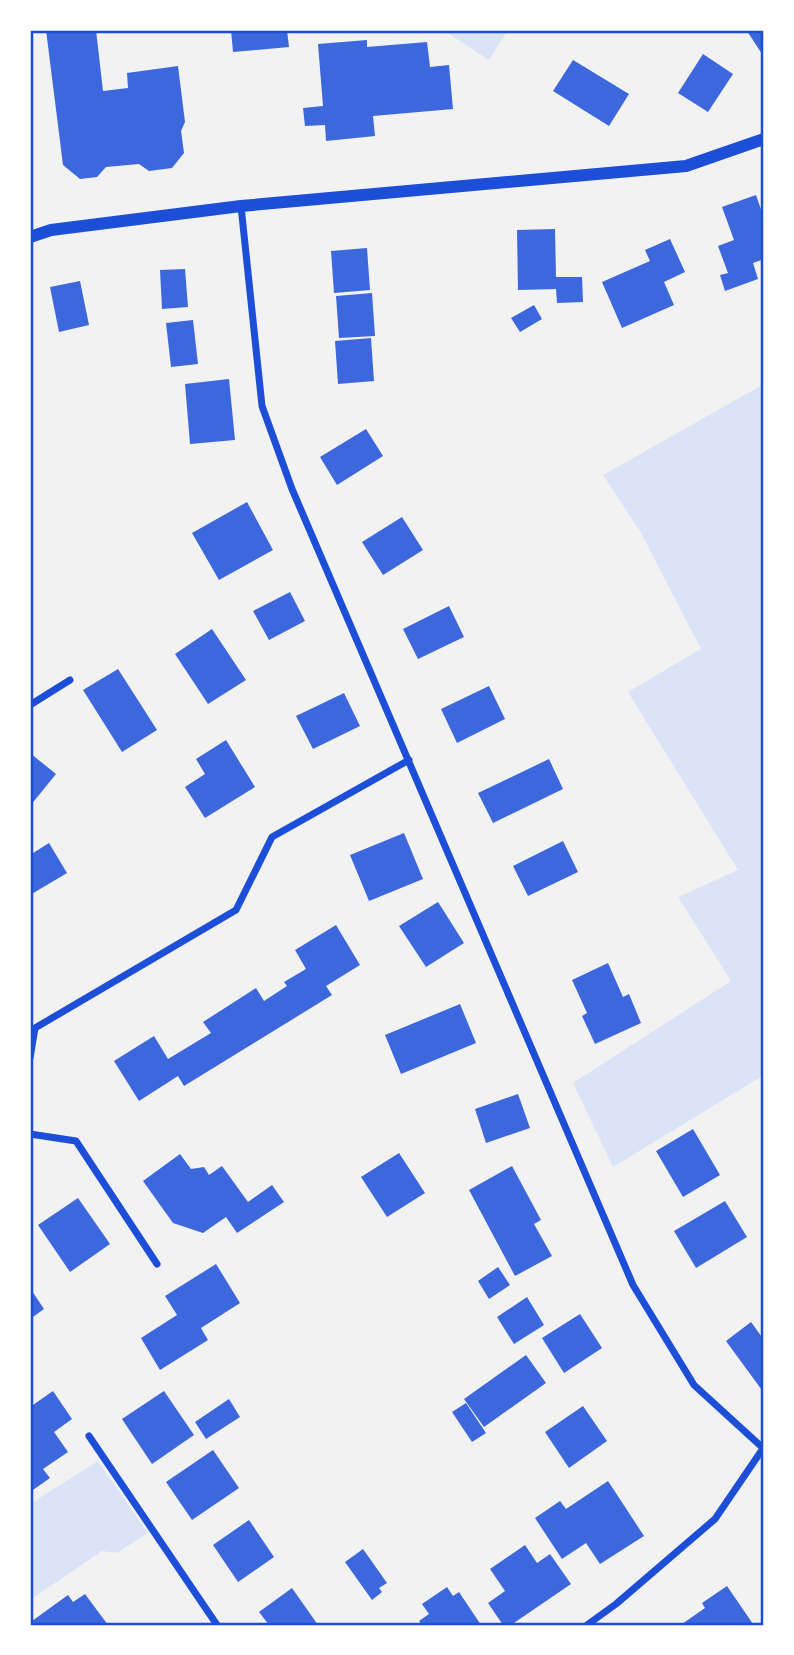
<svg xmlns="http://www.w3.org/2000/svg" width="794" height="1655" viewBox="0 0 794 1655" font-family="'Fira Sans Condensed',sans-serif">
  <style>
    .green { fill: #dbe4f7 }
    .building { fill: #3d67dc }
    .lines { fill: none; stroke-linecap: round; stroke-linejoin: round }
    .minor { stroke: #1d4ed8; stroke-width: 7 }
    .tertiary { stroke: #1d4ed8; stroke-width: 12 }
    .neatline { fill: none; stroke: #1d4ed8; stroke-width: 2.5 }
  </style>
  <rect width="100%" height="100%" fill="#f2f2f2"/>
  <path class="green" d="M443 30H508L489 60Z
    M764 384V1075L613 1167 573 1083 731 981 678 897 738 870 628 692 701 649 641 533 603 475Z
    M98 1461 148 1533 117 1553 102 1551 30 1600V1504Z"/>
  <path class="building" d="M46 30H96L103 91 128 88 127 73 178 66 185 122 181 131 184 153 172 168 149 171 139 164 106 167 97 177 80 179 63 165Z
    M231 30H287L289 47 233 52Z
    M748 30H764V57L747 31Z
    M367 40V47L427 42 430 67 449 65 453 109 373 116 375 136 326 141 325 125 305 126 303 108 323 106 318 44Z
    M703 54 733 74 708 112 678 93Z
    M573 60 629 94 609 126 553 91Z
    M756 195 764 218V259L753 263 758 279 725 291 720 275 728 273 718 246 734 240 722 207Z
    M555 229 556 277H582L583 302 557 303 556 289 518 290 517 230Z
    M670 239 685 272 664 282 674 305 622 328 602 282 650 261 645 250Z
    M367 248 370 290 334 293 331 251Z
    M185 269 188 307 162 309 160 270Z
    M80 281 89 325 59 332 50 287Z
    M372 293 375 336 339 338 336 296Z
    M534 305 542 319 520 332 511 318Z
    M193 320 198 364 171 367 166 323Z
    M371 338 374 381 338 384 335 341Z
    M229 379 235 440 190 444 185 384Z
    M366 429 383 456 337 485 320 457Z
    M247 502 273 550 219 580 192 533Z
    M402 517 423 550 383 575 362 542Z
    M290 592 305 621 269 640 253 611Z
    M449 606 464 637 418 659 403 629Z
    M212 629 246 680 208 704 175 654Z
    M118 669 157 730 122 752 83 690Z
    M489 686 505 719 457 743 441 709Z
    M344 693 360 726 313 749 296 716Z
    M226 740 255 787 205 818 185 787 205 774 196 759Z
    M30 753 56 774 30 806Z
    M549 759 563 789 493 823 478 793Z
    M404 833 423 879 369 901 350 855Z
    M563 841 578 872 528 896 513 866Z
    M49 843 67 873 30 895V855Z
    M438 902 464 943 426 967 399 926Z
    M336 925 360 965 326 986 332 995 184 1086 178 1076 139 1101 114 1061 154 1036 168 1059 211 1033 203 1022 256 988 264 1001 287 986 284 982 306 969 295 950Z
    M608 963 623 997 629 994 641 1023 595 1044 582 1016 587 1013 572 980Z
    M460 1004 476 1043 401 1074 385 1035Z
    M518 1094 530 1128 486 1143 475 1109Z
    M693 1129 720 1175 683 1197 656 1151Z
    M399 1153 425 1193 387 1217 361 1177Z
    M180 1154 191 1169 204 1167 209 1175 222 1166 248 1202 272 1185 284 1202 237 1233 226 1217 203 1233 173 1223 143 1181Z
    M512 1166 541 1220 534 1224 552 1256 515 1276 469 1190Z
    M78 1198 110 1244 70 1272 38 1225Z
    M725 1201 747 1237 696 1268 674 1231Z
    M216 1264 240 1303 201 1328 208 1340 160 1370 141 1338 177 1315 165 1296Z
    M498 1267 510 1285 489 1299 478 1281Z
    M30 1288 44 1309 30 1319Z
    M527 1297 544 1325 514 1344 497 1317Z
    M580 1314 602 1348 564 1373 542 1338Z
    M751 1322 764 1340V1393L726 1341Z
    M526 1355 546 1383 484 1427 464 1399Z
    M53 1391 72 1419 54 1432 68 1452 43 1469 50 1478 30 1492V1407Z
    M164 1391 194 1435 152 1464 122 1419Z
    M229 1399 240 1417 206 1439 195 1422Z
    M466 1403 486 1433 472 1442 452 1412Z
    M583 1406 607 1441 569 1468 545 1432Z
    M213 1450 239 1488 192 1520 166 1482Z
    M608 1481 644 1536 600 1564 586 1543 562 1559 535 1518 560 1501 566 1509Z
    M249 1520 274 1557 238 1582 213 1545Z
    M525 1545 537 1563 550 1554 571 1584 511 1625H503L488 1603 505 1591 490 1569Z
    M363 1549 387 1583 379 1588 382 1592 372 1600 345 1562Z
    M727 1586 753 1624 683 1625 682 1624 705 1608 702 1603Z
    M447 1587 453 1596 459 1592 481 1625H422L419 1621 429 1614 422 1604Z
    M292 1588 318 1625H269L259 1612Z
    M85 1594 108 1625H35L32 1621 68 1595 73 1602Z"/>
  <g class="lines">
    <path class="minor" d="M241 206 262 406 292 489 633 1285 694 1385 764 1449
      M30 705 70 680
      M30 1058 35 1028 236 910 272 837 409 760
      M30 1134 76 1141 157 1264
      M89 1436 217 1625
      M587 1625 616 1604 715 1519 764 1447"/>
    <path class="tertiary" d="M30 237 51 230 241 206 686 166 764 139"/>
  </g>
  <rect width="794" height="1655" fill="none" stroke="#ffffff" stroke-width="63"/>
  <rect x="32" y="32" width="730" height="1592" class="neatline"/>
</svg>
